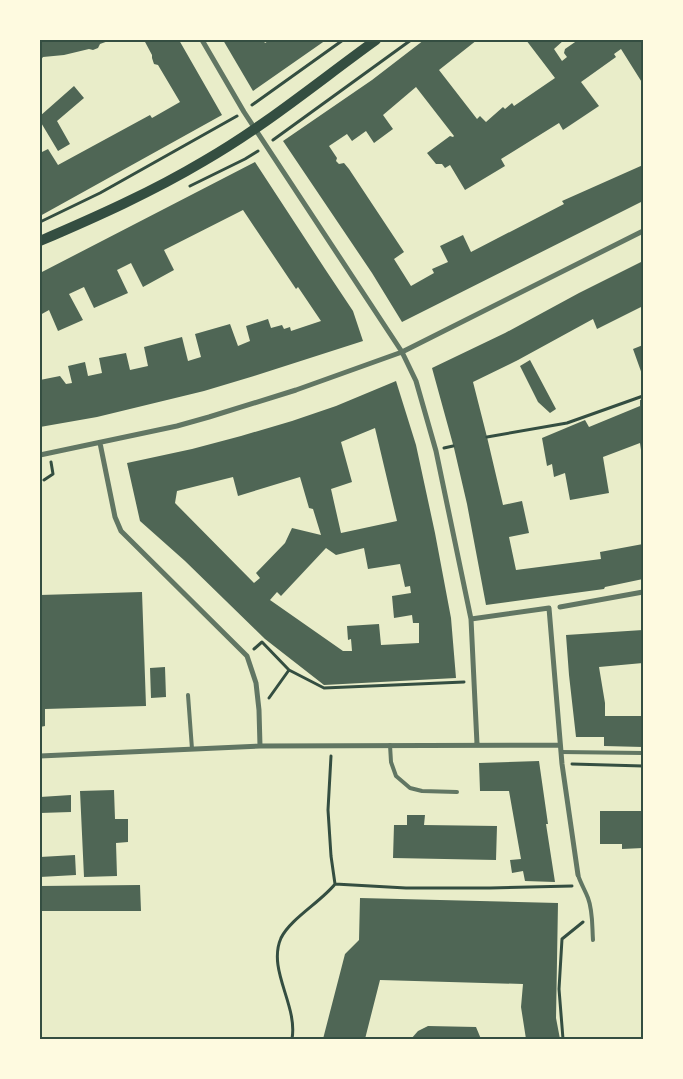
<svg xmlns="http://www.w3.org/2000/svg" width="683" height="1079" viewBox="0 0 683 1079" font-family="'Work Sans',sans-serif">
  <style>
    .building { fill: #4f6655; fill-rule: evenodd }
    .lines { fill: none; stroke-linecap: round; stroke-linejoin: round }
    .path { stroke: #344e41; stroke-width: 3 }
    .service { stroke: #617663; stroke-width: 4 }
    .minor { stroke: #617663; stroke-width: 5 }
    .secondary { stroke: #344e41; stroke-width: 10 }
    .neatline { fill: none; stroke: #344e41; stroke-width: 2 }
  </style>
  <rect width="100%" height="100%" fill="#e9edc9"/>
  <path class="building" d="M40 40H111L100 44 98 48 93 50 89 49 64 55 43 57 40 61Z
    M144 40H179L222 115 40 216V153L48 149 58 165 150 115 152 118 180 102 158 65 154 64 152 58V55Z
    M223 40H263L265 43 270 40H326L253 91Z
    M424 40H477L439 70 477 119 480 116 486 122 503 107 505 109 512 103 514 106 555 78 526 40H564L554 49 562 61 567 57 564 53 565 49 578 40H643V84L621 49 614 54 616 57 581 82 599 106 563 130 559 123 501 159 505 166 465 190 450 165 445 168 442 164H436L427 153 450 136 453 137 454 136 416 87 383 115 393 129 374 143 366 131 352 141 347 134 329 146 337 158 336 161 339 164 344 163 349 169 404 252 394 259 411 286 434 273 432 269 448 262 440 246 463 235 471 252 564 204 562 201 643 165V201L402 322 372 273 283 141 372 80Z
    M74 86 84 98 57 121 70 144 58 151 40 121V116Z
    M255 162 325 269 353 311 363 341 254 376 204 391 97 417 40 427V380L60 376 66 384 72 383 68 366 85 362 88 376 102 373 99 358 126 353 130 370 148 366 144 347 182 337 188 361 201 357 195 334 230 324 238 346 250 341 246 326 268 319 271 328 282 325 284 329 290 327 291 331 321 321 298 287 296 289 243 210 164 250 174 270 143 287 131 263 117 270 128 293 94 308 84 287 69 294 83 320 58 331 49 310 40 315V273Z
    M643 261V306L597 329 593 319 518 360 473 382 487 437 503 505 522 501 529 533 509 537 516 570 601 559 600 552 643 544V579L605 587 604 589 486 605 467 504 454 448 432 368 505 333 579 293Z
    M643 345V377L633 349Z
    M530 360 556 409 550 413 538 402 520 366Z
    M396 381 416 445 435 533 451 618 456 678 324 685 265 639 185 561 140 521 127 463 192 449 241 436 292 421 336 406ZM375 428 397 521 341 533 331 489 352 482 341 442ZM233 477 238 496 300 477 309 508 313 509 321 535 292 528 285 543 256 573 260 578 254 583 175 503 177 491ZM326 548 336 555 364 548 368 569 400 564 405 587 410 586 411 593 392 596 394 618 412 615 413 623H419V643L381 645 379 624 347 626 348 640 351 639 352 651H343L270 600 277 592 281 596Z
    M643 399V457H642L640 443 603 457 609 493 570 500 565 473 554 477 552 464 547 466 542 438 585 420 589 427 640 406V400Z
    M142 592 146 706 45 709V726L40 727V595Z
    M643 630V663L599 667 605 703V716H643V747L604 746V737H576L569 675 566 635Z
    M165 667 166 697 151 698 150 668Z
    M539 761 548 824H546L555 882 525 881 523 871 512 873 510 860 521 859 509 791H480L479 763Z
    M114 790 115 819H128V842L116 843 117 876 84 877 80 791Z
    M71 795V812L40 813V797Z
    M600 811H643V848L622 849V844H600Z
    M407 815H425L424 825 497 826 496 860 393 858 394 825H407Z
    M75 855 76 875 40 877V857Z
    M140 885 141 911H40V886Z
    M360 898 558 903 556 1018 560 1039H526L521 1007 523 984 380 980 365 1039H323L345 954 359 940Z
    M428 1026 476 1027 481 1039H411L418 1031Z"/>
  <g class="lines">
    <path class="path" d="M252 105 343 40
      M273 140 411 40
      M190 186 245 159 258 151
      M40 222 100 193 237 116
      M487 437 567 423 643 396
      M444 448 453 446
      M44 480 53 474 51 462
      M254 649 262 642 289 670 324 688 464 682
      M269 698 289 670
      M572 764 643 766
      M335 884 406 888H490L572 886
      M292 1039C298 1005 267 970 281 938 290 919 322 901 335 884L331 856 328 810 331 756
      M563 1039 559 989 562 939 583 922"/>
    <path class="service" d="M188 695 192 749
      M390 745 391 762 396 776 410 788 422 791 457 792
      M561 752 643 753
      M578 875C581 884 585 890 588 898 593 911 592 926 593 940"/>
    <path class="minor" d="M202 40 244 112 402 352 416 381 436 451 471 619 477 744
      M100 443 115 517 121 531 247 656 256 683 259 710 260 746
      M40 455 177 426 209 417 296 390 402 352 643 231
      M560 607 643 592
      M471 619 549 608 562 764 578 875
      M40 756 260 746 560 745"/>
    <path class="secondary" d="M40 241C96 217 152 192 204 161 265 126 319 81 376 40"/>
  </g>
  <rect width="683" height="1079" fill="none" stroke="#fefae0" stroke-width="82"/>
  <rect x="41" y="41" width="601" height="997" class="neatline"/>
</svg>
